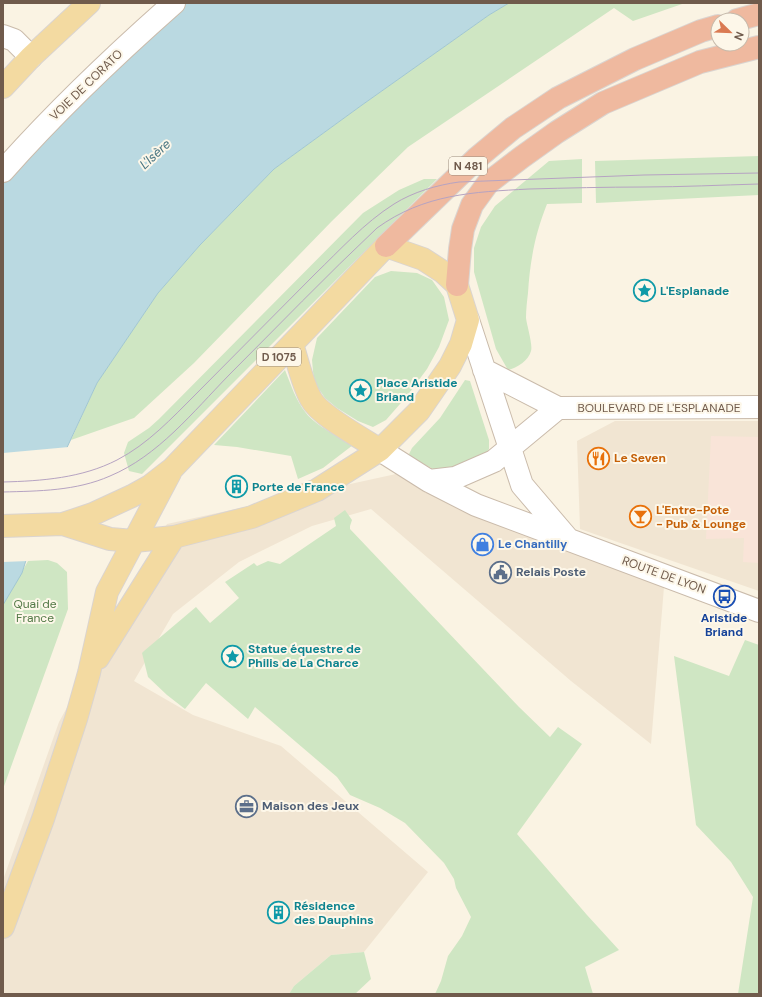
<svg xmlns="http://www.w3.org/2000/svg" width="762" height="997" viewBox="0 0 762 997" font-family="'DM Sans',sans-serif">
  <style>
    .residential { fill: #f1e5d2 }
    .commercial { fill: #f9e4d8 }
    .green { fill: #cfe6c3 }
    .water { fill: #bad9e1; stroke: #a1c7d2 }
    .pier { fill: #faf3e3 }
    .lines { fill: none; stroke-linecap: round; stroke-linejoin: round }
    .minor-casing { stroke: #cabbab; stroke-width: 24 }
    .major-casing { stroke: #dad4d0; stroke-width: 24 }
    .highway-casing { stroke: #dad4d0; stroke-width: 24 }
    .minor { stroke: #fff; stroke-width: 22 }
    .major { stroke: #f3daa1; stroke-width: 22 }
    .highway { stroke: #efb99f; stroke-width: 22 }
    .tram { stroke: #b6a3c2; stroke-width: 1 }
    .labels { text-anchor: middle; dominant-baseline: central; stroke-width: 4; stroke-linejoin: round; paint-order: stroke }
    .shield { fill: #fdf7e9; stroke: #9a8a7b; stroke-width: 1 }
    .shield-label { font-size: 11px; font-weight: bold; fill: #705b4c }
    .street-label { font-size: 12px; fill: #705b4c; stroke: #fdf7e9 }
    .culture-label { font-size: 12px; font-weight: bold; fill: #0d838f; stroke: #fdf7e9; text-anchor: start }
    .food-label { font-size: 12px; font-weight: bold; fill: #c56008; stroke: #fdf7e9; text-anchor: start }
    .shop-label { font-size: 12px; font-weight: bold; fill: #366cbe; stroke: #fdf7e9; text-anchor: start }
    .service-label { font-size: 12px; font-weight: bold; fill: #4e5e75; stroke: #fdf7e9; text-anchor: start }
    .park-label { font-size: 12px; fill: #547a48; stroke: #fdf7e9 }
    .transit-label { font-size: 12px; font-weight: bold; fill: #164399; stroke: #fdf7e9 }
    .water-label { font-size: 13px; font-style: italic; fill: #477481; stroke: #fdf7e9 }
  </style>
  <rect width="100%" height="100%" fill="#faf3e3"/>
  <path class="residential" d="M615 421H759V591L580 529 577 441Z
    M396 474 664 587 651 744 571 681 371 509 312 526 239 562 173 614 134 681 193 715 281 746 428 872 364 952 331 955 294 986 289 994H3V880L59 722 167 524Z"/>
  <path class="commercial" d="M711 436 759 437V563L743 562 744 538 706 539Z"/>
  <path class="green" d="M509 3H685L633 21 614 8 408 147 332 221 194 363 134 418 71 440 97 383 158 293 200 245 274 169 362 105 489 15Z
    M759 156V195L596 203 595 161Z
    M582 159V203L547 204C535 234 530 261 528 293 527 301 526 310 526 318 527 326 533 345 531 351 529 360 517 368 508 370L496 349 474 272V248L481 227 495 206 549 161Z
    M424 179H437L142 474 129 471 124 453 128 442 149 428 159 419 363 213 399 190Z
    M391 271 417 273 432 280 444 297 449 320 439 347 427 369 407 396 386 420 373 427 358 421 337 408 325 398 314 382 312 360 317 338 375 277Z
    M285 370C291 385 296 401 306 413 316 426 339 437 353 445L323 468 298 479 291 456 237 447 214 445Z
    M465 380 470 381 489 440V449L486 453 452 471 433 469 411 457 409 454 412 448 440 418Z
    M345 510 352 520 350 526V529L519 707 550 737 558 727 582 744 517 834 587 915 619 950 585 967 593 994H435L441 981 448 956 462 936 471 917 456 888 454 879 444 863 405 823 380 808 350 795 337 777 255 707 248 719 206 683 185 709 167 695 148 677 142 653 144 651 196 607 210 623 239 598 225 582 254 563 257 566 268 561 280 564 336 526 334 518Z
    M48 560 57 563 67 572 68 609 3 789V605L28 561Z
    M745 640 759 645V994H738L753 897 731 862 696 825 674 656 729 676Z
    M364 952 371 979 355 994H289L294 986 331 955Z"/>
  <path class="water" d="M187 3H509L489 15 362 105 274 169 200 245 158 293 97 383 50 484 22 573 3 605V183L22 161 146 39Z"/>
  <path class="pier" d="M69 447 52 484 28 561 3 562V453Z"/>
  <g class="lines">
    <defs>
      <path id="minor" d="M3 36 14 40 31 57
        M3 171C56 111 114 56 174 3
        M468 320 522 485 568 539
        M484 370 558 408 759 407
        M380 450 429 481 476 505 759 611
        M429 481 455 478 494 461 558 408"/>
      <path id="major" d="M3 87 31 57 89 3
        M292 344C298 362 302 383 311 399 320 416 362 438 380 450
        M3 526 63 524 93 514 132 496 150 486 172 469 386 246 423 259 443 272 457 285 468 320 461 344 450 366 419 411 380 450 317 490 252 517 174 537 134 541 110 539 63 524
        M98 658 174 537
        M3 927 43 819 76 719 89 673 107 592 170 473"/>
      <path id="highway" d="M737 20 759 14
        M386 246 477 158 513 128 558 98 635 59 701 31 718 26
        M457 285 460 249 463 229 472 205 488 183 522 157 557 132 603 103 700 62 759 47"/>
    </defs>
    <use href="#minor" class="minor-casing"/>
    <use href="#major" class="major-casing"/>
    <use href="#highway" class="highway-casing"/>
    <use href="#minor" class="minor"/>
    <use href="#major" class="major"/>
    <use href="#highway" class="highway"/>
    <path class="tram" d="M3 482C42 481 82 478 117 460 148 444 172 418 196 394 236 354 275 314 315 274 340 250 364 223 394 204 413 192 437 185 459 182L644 175 759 173
      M3 492C39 491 76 491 110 476 158 456 193 412 229 375 278 326 326 276 377 228 424 194 473 192 529 189 567 188 606 187 644 187 682 187 721 185 759 184"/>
  </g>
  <defs>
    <symbol id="sight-ring" viewBox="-11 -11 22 22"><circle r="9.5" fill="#fdf7e9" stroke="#0f9aa8" stroke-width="1.5"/><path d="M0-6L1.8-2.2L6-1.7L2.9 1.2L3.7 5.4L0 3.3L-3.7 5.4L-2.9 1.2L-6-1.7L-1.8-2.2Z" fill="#0f9aa8"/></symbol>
    <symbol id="restaurant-ring" viewBox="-11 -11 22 22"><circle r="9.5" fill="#fdf7e9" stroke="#e8710a" stroke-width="1.5"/><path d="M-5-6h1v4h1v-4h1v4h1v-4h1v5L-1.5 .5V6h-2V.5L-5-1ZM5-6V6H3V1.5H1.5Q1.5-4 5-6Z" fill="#e8710a"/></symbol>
    <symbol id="building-ring" viewBox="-11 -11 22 22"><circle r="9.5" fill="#fdf7e9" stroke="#0f9aa8" stroke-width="1.5"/><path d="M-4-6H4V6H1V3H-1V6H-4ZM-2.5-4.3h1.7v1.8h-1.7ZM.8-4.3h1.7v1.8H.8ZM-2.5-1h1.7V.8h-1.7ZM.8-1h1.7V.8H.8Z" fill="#0f9aa8"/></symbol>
    <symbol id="bar-ring" viewBox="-11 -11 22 22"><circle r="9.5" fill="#fdf7e9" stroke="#e8710a" stroke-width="1.5"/><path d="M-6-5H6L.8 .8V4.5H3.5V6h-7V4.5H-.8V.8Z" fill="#e8710a"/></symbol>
    <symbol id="shop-ring" viewBox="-11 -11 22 22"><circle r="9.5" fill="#fdf7e9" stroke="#3f7fe0" stroke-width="1.5"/><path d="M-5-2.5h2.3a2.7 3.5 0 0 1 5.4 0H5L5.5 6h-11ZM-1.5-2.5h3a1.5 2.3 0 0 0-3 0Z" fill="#3f7fe0"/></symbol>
    <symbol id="civic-ring" viewBox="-11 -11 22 22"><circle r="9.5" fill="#fdf7e9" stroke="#5c6f8a" stroke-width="1.5"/><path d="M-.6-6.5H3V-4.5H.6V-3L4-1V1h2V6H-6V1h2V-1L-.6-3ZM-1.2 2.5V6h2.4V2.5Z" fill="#5c6f8a"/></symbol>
    <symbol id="bus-ring" viewBox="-11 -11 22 22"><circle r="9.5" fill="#fdf7e9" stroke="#1a4fb4" stroke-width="1.5"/><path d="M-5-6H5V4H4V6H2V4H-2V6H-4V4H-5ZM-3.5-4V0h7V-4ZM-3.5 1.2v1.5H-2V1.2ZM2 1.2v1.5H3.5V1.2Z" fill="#1a4fb4"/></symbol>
    <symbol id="office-ring" viewBox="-11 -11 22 22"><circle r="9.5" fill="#fdf7e9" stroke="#5c6f8a" stroke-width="1.5"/><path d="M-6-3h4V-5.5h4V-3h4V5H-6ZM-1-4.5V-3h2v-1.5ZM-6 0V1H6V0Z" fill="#5c6f8a"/></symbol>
  </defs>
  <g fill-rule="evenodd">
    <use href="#sight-ring" x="632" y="278" width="25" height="25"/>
    <use href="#sight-ring" x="348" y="378" width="25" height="25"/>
    <use href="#restaurant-ring" x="586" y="446" width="25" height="25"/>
    <use href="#building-ring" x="224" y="474" width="25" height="25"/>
    <use href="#bar-ring" x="628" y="504" width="25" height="25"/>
    <use href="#shop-ring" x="470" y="532" width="25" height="25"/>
    <use href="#civic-ring" x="488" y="560" width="25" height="25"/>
    <use href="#bus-ring" x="712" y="584" width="25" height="25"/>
    <use href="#sight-ring" x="220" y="644" width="25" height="25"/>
    <use href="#office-ring" x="234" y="794" width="25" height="25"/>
    <use href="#building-ring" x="266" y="900" width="25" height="25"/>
  </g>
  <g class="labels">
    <g class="shield">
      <rect x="449" y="157" width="38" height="18" rx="3"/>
      <rect x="257" y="348" width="44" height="18" rx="3"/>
    </g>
    <g class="shield-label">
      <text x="468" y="166">N 481</text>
      <text x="279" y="357">D 1075</text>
    </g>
    <g class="street-label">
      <text transform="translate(86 85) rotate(-44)">VOIE DE CORATO</text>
      <text x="659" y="408">BOULEVARD DE L'ESPLANADE</text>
      <text transform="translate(664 575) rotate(20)">ROUTE DE LYON</text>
    </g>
    <g class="culture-label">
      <text x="660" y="291">L'Esplanade</text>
      <text x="376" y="383">Place Aristide<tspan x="376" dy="14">Briand</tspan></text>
      <text x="252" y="487">Porte de France</text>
      <text x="248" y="649">Statue équestre de<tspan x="248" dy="14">Philis de La Charce</tspan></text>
      <text x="294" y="906">Résidence<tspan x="294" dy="14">des Dauphins</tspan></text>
    </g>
    <g class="food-label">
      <text x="614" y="458">Le Seven</text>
      <text x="656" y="510">L'Entre-Pote<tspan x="656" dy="14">- Pub &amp; Lounge</tspan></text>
    </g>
    <g class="shop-label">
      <text x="498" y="544">Le Chantilly</text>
    </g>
    <g class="service-label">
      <text x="516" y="572">Relais Poste</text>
      <text x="262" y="806">Maison des Jeux</text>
    </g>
    <g class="park-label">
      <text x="35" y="604">Quai de<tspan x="35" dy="14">France</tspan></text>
    </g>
    <g class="transit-label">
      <text x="724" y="618">Aristide<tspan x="724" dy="14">Briand</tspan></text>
    </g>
    <g class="water-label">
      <text transform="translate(155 154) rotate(-43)">L'Isère</text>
    </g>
  </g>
  <rect width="762" height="997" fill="none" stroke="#705b4c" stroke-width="8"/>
  <g transform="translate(730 32) rotate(113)"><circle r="19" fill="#fdf7e9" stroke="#c5b9aa"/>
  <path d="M0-3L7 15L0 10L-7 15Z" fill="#da7a52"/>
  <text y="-6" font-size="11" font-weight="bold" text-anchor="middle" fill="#705b4c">N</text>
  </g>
</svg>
